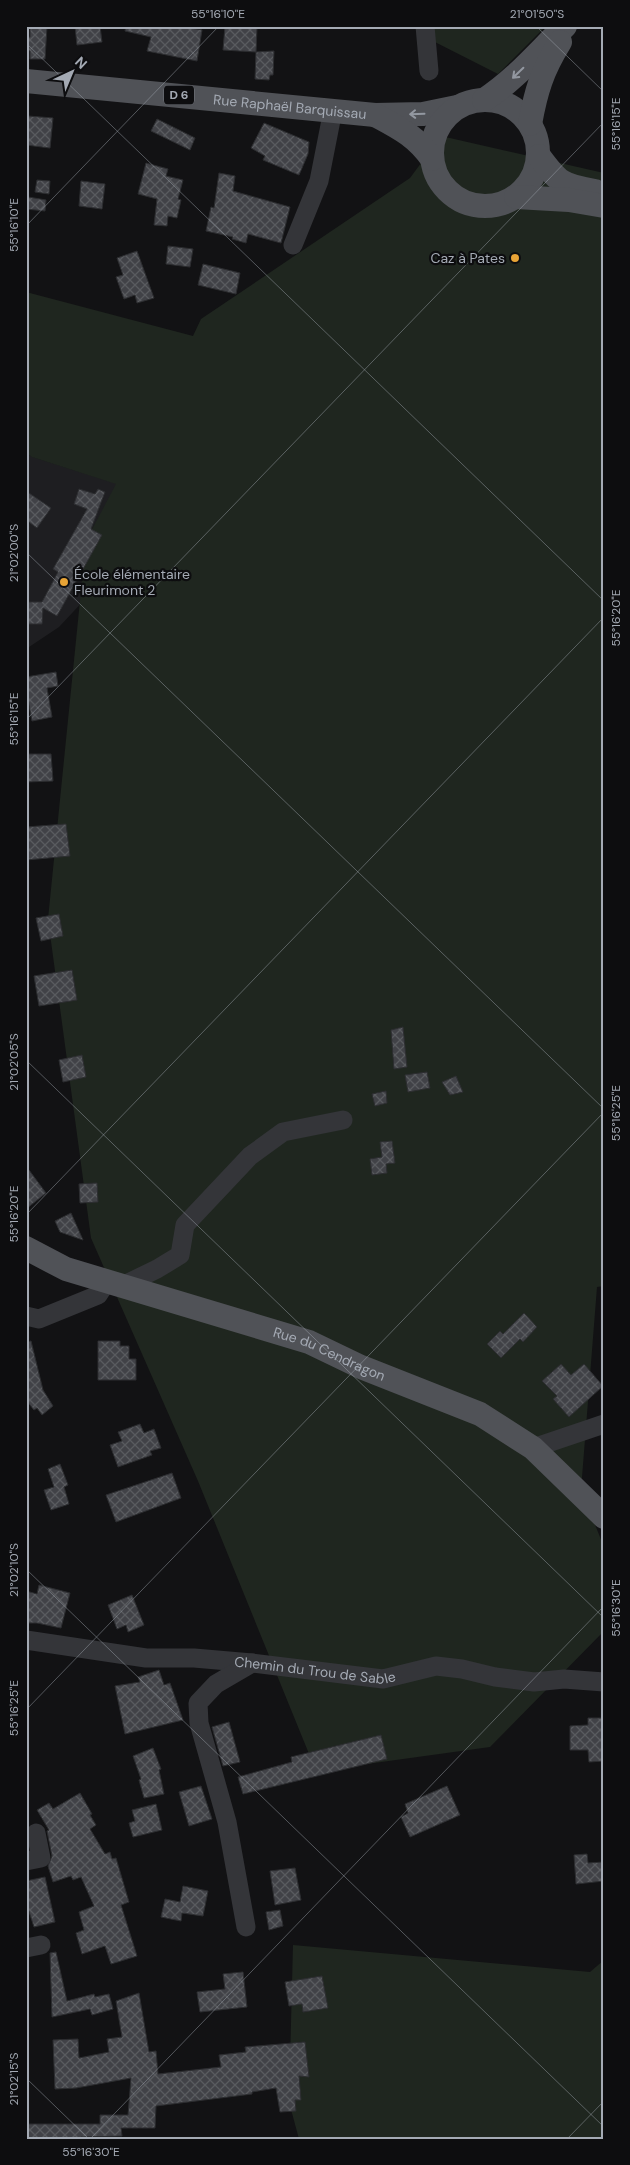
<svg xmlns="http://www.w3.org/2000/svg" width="630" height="2165" viewBox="0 0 630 2165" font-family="'DM Sans',sans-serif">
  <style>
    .built { fill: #1e1e21 }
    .grass { fill: #1f261f }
    .building { fill: url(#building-cross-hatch); stroke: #2c2d30 }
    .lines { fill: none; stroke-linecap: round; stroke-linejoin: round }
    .minor { stroke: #343539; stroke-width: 19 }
    .major { stroke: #505257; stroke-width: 24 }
    .oneway { stroke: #9398a1 }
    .ticks { fill: none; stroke: #a4aab4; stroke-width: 1; stroke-opacity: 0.45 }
    .poi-dot { fill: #e8a436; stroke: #0d0d0f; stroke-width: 2 }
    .labels { text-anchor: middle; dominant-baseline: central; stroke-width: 4.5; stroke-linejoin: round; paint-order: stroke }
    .shield { fill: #0d0d0f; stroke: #777b82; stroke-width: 1 }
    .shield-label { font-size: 12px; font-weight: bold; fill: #a4aab4 }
    .street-label { font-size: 14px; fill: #a4aab4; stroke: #0d0d0f }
    .poi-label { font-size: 14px; fill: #a4aab4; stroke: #0d0d0f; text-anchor: end }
    .neatline { fill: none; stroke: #a4aab4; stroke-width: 2 }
    .ticks-label { font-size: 12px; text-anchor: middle; fill: #a4aab4 }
  </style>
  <defs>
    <pattern id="building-cross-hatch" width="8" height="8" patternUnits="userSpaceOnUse" patternTransform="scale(1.25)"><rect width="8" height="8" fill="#414247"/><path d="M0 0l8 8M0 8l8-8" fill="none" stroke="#595b5f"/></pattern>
  </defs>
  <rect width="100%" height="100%" fill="#121214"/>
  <path class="built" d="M26 453 33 457 121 485 143 537 59 627 26 649Z"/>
  <path class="grass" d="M425 26H546L498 74 427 38Z
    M441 136 604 173V1286L597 1287 581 1490 604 1547V1631L490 1747 316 1771 198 1481 91 1238 48 919 86 541 116 484 32 457 26 453V292L193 336 201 319 410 178Z
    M293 1945 590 1972 604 1960V2139H299L289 2102Z"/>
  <path class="building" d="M30 26H47L45 59H30V51L26 50V37H30Z
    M75 26H100L102 42 77 45Z
    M126 26H179L202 30 197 61 147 51 151 37 125 31Z
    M225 26 257 27 256 52 223 50Z
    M274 51 273 75H270L269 80 255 79 256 52Z
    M28 116 53 118 50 148 26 145Z
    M157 119 195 138 190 150 151 131Z
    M264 123 309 142 308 154 299 175 263 160 265 156 251 148Z
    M146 163 168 169 166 176 183 180 178 199 181 200 177 218 168 216 167 226 154 225 157 199 138 194Z
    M219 173 235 176 233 191 290 207 281 243 248 234 246 243 232 239 233 237 206 231 211 207 214 208Z
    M37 180 50 181 49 194 35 192Z
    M81 181 105 184 102 209 79 206Z
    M28 197 46 200 45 211 26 209Z
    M168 246 193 249 190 267 166 264Z
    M137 251 154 298 137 303 135 295 124 299 116 277 123 275 117 258Z
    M203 264 240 273 236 294 198 285Z
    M79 489 95 494 98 489 105 492 91 529 102 535 57 616 43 608 42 624H26V602H42L58 572 53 569 87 509 74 504Z
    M26 491 51 508 37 528 26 520Z
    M56 672 58 686 47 688 52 717 32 721 26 689V677Z
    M26 754H51L53 781 26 782Z
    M66 824 70 856 26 860V827Z
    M59 914 63 936 41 941 36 918Z
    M72 970 77 1000 39 1006 34 976Z
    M403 1027 407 1067 394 1069 391 1030Z
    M82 1055 86 1077 63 1082 59 1060Z
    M427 1072 430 1088 408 1092 405 1075Z
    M456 1076 463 1092 450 1095 442 1082Z
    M386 1091 387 1103 375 1106 372 1094Z
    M392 1141 395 1163 386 1164 387 1173 372 1175 370 1159 382 1157 380 1142Z
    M26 1166 46 1193 26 1209Z
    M97 1183 98 1202 80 1203 79 1184Z
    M71 1213 83 1240 60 1232 55 1221Z
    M524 1313 537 1327 523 1342 520 1339 501 1358 487 1344 500 1331 503 1334Z
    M31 1341 43 1390 53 1406 42 1415 37 1408 34 1410 26 1400V1342Z
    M98 1341H120V1346H129V1359H136V1380H98Z
    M561 1364 571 1375 584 1364 603 1386 569 1417 553 1399 557 1396 542 1381Z
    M140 1424 144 1433 154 1429 161 1448 150 1451 152 1455 118 1467 110 1445 122 1441 118 1432Z
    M60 1464 68 1485 64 1487 69 1504 51 1510 44 1490 54 1487 48 1469Z
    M172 1473 181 1498 116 1522 106 1495Z
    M39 1585 70 1593 61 1628 37 1623H26V1591L37 1594Z
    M132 1595 144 1625 128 1632 126 1625 117 1629 108 1605Z
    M159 1670 164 1685 170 1683 183 1720 125 1734 115 1686 140 1682 138 1677Z
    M588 1718H604V1761L589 1762 588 1750H570V1726L588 1725Z
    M229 1722 240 1762 223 1766 212 1727Z
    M381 1735 387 1759 243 1794 238 1777 292 1762 291 1757Z
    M153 1748 161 1769 159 1770 164 1794 144 1798 139 1780 141 1779 133 1756Z
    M201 1786 212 1819 189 1826 179 1792Z
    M447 1786 460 1815 410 1837 401 1817 408 1813 405 1804Z
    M80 1793 92 1814 90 1815 96 1825 90 1829 105 1854 110 1852 112 1859 116 1858 129 1902 121 1905 137 1956 111 1964 105 1946 82 1954 76 1933 84 1930 79 1912 94 1906 81 1877 73 1880 71 1876 53 1882 48 1866 52 1856 47 1831 49 1830 37 1810 49 1803 53 1809Z
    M156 1804 162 1830 133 1837 129 1823 135 1821 132 1810Z
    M587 1854 588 1863 604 1862V1881L576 1884 574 1855Z
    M295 1868 301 1900 275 1905 270 1871Z
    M45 1877 55 1922 34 1927 26 1902V1881Z
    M183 1886 208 1891 203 1916 182 1913 181 1921 161 1917 165 1899 180 1902Z
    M280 1910 283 1926 269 1930 266 1912Z
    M56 1952 67 2001 94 1994 95 1997 109 1994 113 2009 92 2015 90 2009 52 2017 50 1953Z
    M243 1972 247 2007 200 2012 197 1992 225 1989 223 1974Z
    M322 1976 328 2008 303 2012 302 2004 289 2006 285 1982Z
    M139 1993 149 2052 156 2051 158 2074 221 2067 219 2055 246 2052 245 2047 305 2042 309 2077 299 2076 301 2100H295L296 2111 280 2112 276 2088 252 2092V2094L156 2106 155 2128H121L122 2136 81 2137V2139H26V2124H100V2115H128L131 2078 76 2088 55 2089 53 2040 78 2039 79 2058 109 2052 107 2039 122 2037 116 2001Z"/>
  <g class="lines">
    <g class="minor">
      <path d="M425 26 429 71"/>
      <path d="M293 245 319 181 333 110"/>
      <path d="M122 1286 157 1269 180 1255 185 1225 250 1156 283 1132 343 1120"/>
      <path d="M26 1316 39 1319 98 1295 107 1281"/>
      <path d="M533 1448 604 1424"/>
      <path id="s1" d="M26 1640 146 1658H194L252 1663 383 1679 436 1666 462 1669 495 1677 534 1682 564 1679 604 1682"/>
      <path d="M26 1861 41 1858 36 1833"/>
      <path d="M246 1927 227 1822 199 1723 198 1703 216 1684 252 1663"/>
      <path d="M26 1948 41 1945"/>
    </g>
    <g class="major">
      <path id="s2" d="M26 81 375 115 423 114 457 107"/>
      <circle cx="485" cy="153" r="53"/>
      <path d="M484 100C515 80 539 51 565 26"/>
      <path d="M375 115C399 128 416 136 432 159"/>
      <path d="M530 124C536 91 542 71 560 42"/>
      <path d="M539 156C558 182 562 186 595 191"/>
      <path d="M516 197 569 200 604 206"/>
      <path id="s3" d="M26 1248 66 1269 309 1342 361 1367 480 1414 533 1448 604 1517"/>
    </g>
  </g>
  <defs><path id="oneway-shaft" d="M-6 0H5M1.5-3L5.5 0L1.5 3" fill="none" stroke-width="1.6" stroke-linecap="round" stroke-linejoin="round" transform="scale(1.25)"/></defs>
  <g class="oneway">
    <use href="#oneway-shaft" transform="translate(518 73) rotate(136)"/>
    <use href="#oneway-shaft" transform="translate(417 114) rotate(178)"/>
  </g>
  <path class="ticks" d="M536 26 604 92M26 43 604 601M26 226 219 26M26 552 604 1109M26 720 604 122M26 1060 604 1618M26 1215 604 617M26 1569 604 2127M26 1710 604 1112M26 2078 89 2139M90 2139 604 1606M567 2139 604 2101"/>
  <g class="poi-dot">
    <circle cx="515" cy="258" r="5"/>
    <circle cx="64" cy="582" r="5"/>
  </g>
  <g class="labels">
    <rect class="shield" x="164" y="85.5" width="30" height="19" rx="4"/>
    <g class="shield-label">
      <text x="179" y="95">D 6</text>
    </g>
    <g class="street-label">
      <text stroke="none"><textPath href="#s2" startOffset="265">Rue Raphaël Barquissau</textPath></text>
      <text stroke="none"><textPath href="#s3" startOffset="322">Rue du Cendragon</textPath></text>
      <text stroke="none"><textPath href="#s1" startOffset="291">Chemin du Trou de Sable</textPath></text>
    </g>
    <g class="poi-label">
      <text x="505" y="258">Caz à Pates</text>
      <text x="74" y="574" text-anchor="start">École élémentaire<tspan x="74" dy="16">Fleurimont 2</tspan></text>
    </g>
  </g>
  <rect width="630" height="2165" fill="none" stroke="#0d0d0f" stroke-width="55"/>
  <g transform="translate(72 72) rotate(44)" stroke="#0d0d0f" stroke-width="4" paint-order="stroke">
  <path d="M0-4L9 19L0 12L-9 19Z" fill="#a4aab4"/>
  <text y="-8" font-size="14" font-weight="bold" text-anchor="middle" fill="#a4aab4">N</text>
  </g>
  <rect x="28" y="28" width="574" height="2110" class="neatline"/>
  <g class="ticks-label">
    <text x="218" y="18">55°16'10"E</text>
    <text x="537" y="18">21°01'50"S</text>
    <text transform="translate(616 124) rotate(-90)" y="4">55°16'15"E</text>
    <text transform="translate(14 225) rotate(-90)" y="4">55°16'10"E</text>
    <text transform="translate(14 553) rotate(-90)" y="4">21°02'00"S</text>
    <text transform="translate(616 618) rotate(-90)" y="4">55°16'20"E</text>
    <text transform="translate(14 719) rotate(-90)" y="4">55°16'15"E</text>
    <text transform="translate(14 1062) rotate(-90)" y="4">21°02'05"S</text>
    <text transform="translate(616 1113) rotate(-90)" y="4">55°16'25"E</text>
    <text transform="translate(14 1214) rotate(-90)" y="4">55°16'20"E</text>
    <text transform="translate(14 1570) rotate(-90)" y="4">21°02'10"S</text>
    <text transform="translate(616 1608) rotate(-90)" y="4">55°16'30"E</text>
    <text transform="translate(14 1708) rotate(-90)" y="4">55°16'25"E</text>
    <text transform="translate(14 2079) rotate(-90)" y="4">21°02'15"S</text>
    <text x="91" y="2156">55°16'30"E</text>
  </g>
</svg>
